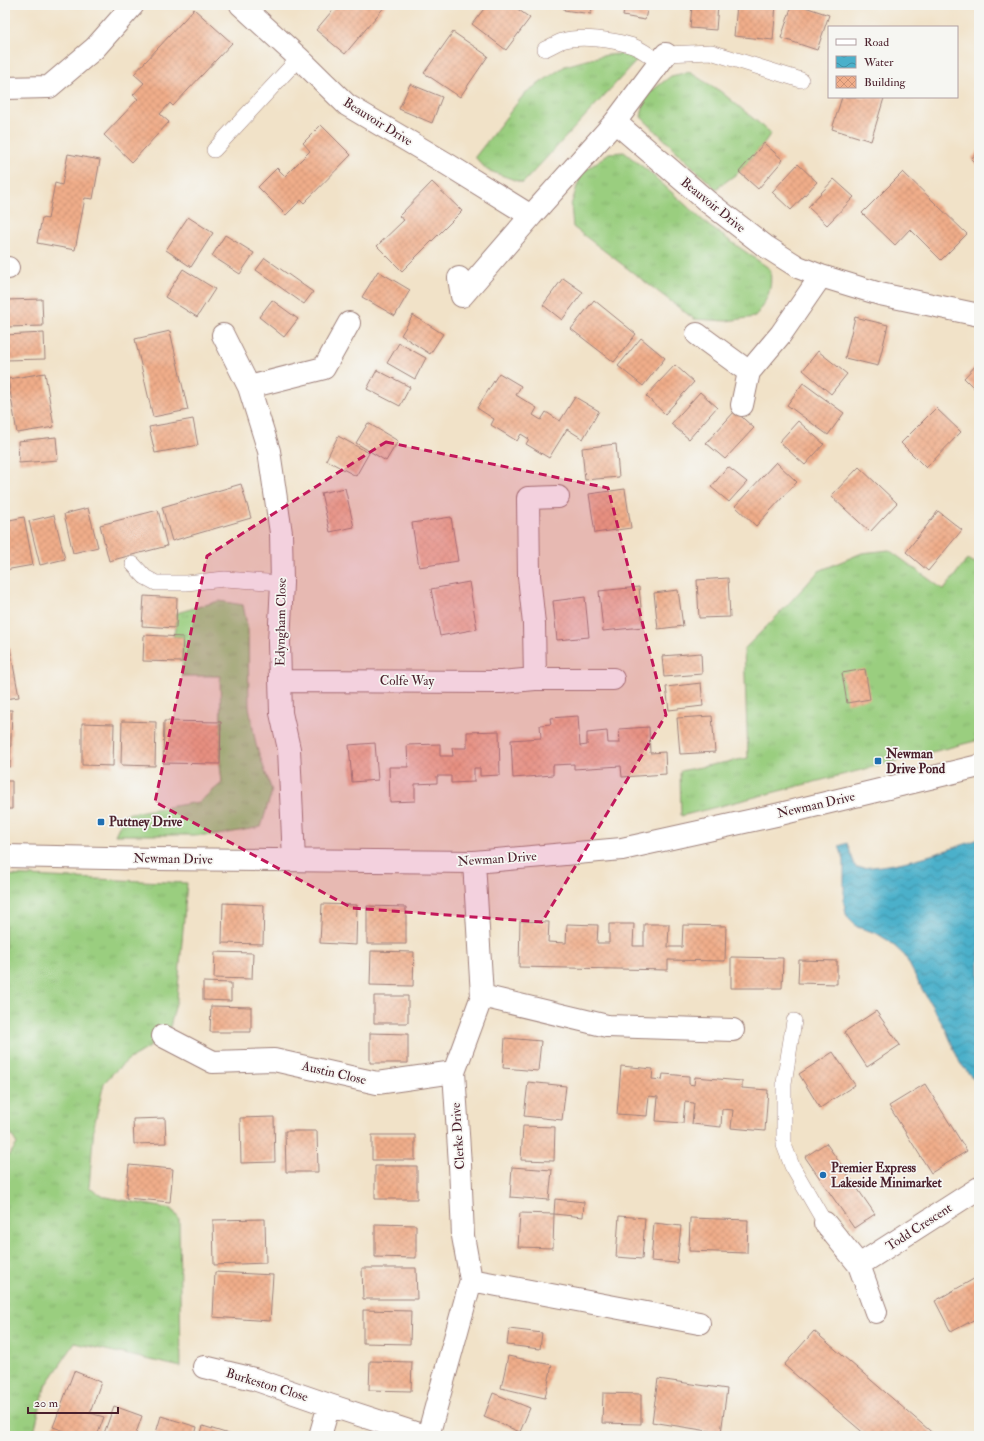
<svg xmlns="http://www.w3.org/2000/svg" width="984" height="1441" viewBox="0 0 984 1441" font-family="'IM FELL Double Pica',serif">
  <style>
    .grass { fill: url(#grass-tufts); stroke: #727655 }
    .water { fill: url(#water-waves); stroke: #4a687a }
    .building { fill: url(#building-cross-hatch) }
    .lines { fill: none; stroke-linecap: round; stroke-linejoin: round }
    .lane-casing { stroke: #9e807a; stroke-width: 16 }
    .street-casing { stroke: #9e807a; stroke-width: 24 }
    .lane { stroke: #fff; stroke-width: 15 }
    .street { stroke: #fff; stroke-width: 22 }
    .marked { fill: #c2185b; fill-opacity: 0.2; stroke: #c2185b; stroke-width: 3; stroke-dasharray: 8 5; stroke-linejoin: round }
    .poi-dot { fill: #1f6fb2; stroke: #f6f6f2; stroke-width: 1.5 }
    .labels { text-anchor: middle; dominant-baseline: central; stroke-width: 3.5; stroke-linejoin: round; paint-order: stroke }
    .street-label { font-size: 13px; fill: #4a1f2b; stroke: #f6f6f2 }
    .poi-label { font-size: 13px; font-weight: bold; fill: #4a1f2b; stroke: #f6f6f2; text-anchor: start }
  </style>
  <defs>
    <pattern id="grass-tufts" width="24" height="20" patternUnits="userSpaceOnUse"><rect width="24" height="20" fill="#9ace7f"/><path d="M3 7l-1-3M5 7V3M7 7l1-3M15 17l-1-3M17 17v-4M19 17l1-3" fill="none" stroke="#86b06e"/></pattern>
    <pattern id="water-waves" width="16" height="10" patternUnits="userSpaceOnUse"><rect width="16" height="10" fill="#4bb0ca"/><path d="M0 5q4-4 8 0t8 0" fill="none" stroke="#408fa4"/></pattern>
    <pattern id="building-cross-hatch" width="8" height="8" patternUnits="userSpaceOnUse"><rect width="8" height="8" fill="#f0ad8a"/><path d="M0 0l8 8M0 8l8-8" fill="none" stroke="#cf9477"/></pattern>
  </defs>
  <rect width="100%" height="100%" fill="#f6f6f2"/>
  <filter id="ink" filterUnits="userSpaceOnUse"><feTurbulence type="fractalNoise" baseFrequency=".025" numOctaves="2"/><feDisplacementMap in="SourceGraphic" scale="8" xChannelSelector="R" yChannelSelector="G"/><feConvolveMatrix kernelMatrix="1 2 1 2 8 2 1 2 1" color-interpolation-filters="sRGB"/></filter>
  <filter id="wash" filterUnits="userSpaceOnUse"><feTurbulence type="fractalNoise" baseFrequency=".012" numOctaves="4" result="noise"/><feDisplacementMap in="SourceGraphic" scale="16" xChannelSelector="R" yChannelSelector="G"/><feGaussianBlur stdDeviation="0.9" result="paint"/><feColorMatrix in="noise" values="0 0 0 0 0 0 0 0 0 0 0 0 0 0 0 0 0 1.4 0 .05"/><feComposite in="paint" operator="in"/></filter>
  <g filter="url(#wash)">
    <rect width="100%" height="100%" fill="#f1e2c8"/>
    <path class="grass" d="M635 52 642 55 523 183 487 170 475 157 525 93 565 66 601 56Z
      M689 72 720 91 771 133 764 143 739 172 716 189 641 117 645 96 671 76Z
      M624 152 648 171 709 226 770 269C773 291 767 299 755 317L726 321 694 319 573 227 571 205 581 174 609 153Z
      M889 550 944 590 967 559 979 565V740L681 816 680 771 748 758 744 649 778 615 819 571 862 553Z
      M219 601 243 605 248 630 249 706 256 745 272 791 261 827 217 835H115L125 814 199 802 222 783 220 764 221 722 220 676H182L183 637 173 636 176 628 177 613Z
      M5 875 187 883 177 999 168 1035 128 1060 114 1072 104 1083 94 1126 89 1188 105 1197 172 1209 179 1219 181 1367 75 1343 45 1387 33 1436H5V1161L17 1144 5 1124Z"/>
    <path class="water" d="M979 839V1083L974 1080 960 1063 946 1030 923 991 905 956 889 941 876 933 857 927 849 919 846 914 844 903V860L839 846 847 843 856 868C897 867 941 853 979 839Z"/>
    <g id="blocks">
      <path class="building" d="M337 5H386L345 54 316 30Z
        M487 5H512L530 18 506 50 472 24Z
        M565 5H592L591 14 564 10Z
        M600 5H648L645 20 623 16 624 10Z
        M692 5H718L716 30 690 28Z
        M737 5H776L773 40 734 36Z
        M792 5H799L829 15 817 50 781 38Z
        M194 9 232 43 173 106 170 103 160 114 169 122 132 162 104 135 138 99 133 95 144 83 134 74Z
        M453 32 488 56 460 97 424 73Z
        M410 84 442 97 432 123 399 109Z
        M842 97H879L884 98 871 141 832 129Z
        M321 125 351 155 304 203 301 200 286 215 258 187 277 168 285 176 310 151 303 143Z
        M764 143 783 160 758 189 739 172Z
        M979 150V167L971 159Z
        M68 154 100 160 93 199 85 198 75 250 37 243 42 218 48 219 55 183 62 185Z
        M798 164 817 182 791 210 772 192Z
        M903 172 967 234 941 260 910 229 895 245 862 213Z
        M834 179 854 197 827 225 808 207Z
        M432 182 462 211 402 271 377 246 404 220 399 216Z
        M188 217 213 233 191 267 166 250Z
        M225 235 254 253 240 274 212 256Z
        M265 258 313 292 304 304 256 270Z
        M183 269 215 289 197 317 165 297Z
        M378 271 410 290 395 316 362 297Z
        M563 278 583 292 562 320 543 305Z
        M42 299 43 326 7 327 6 300Z
        M272 300 298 319 284 337 259 317Z
        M594 300 636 334 614 362 571 329Z
        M413 315 443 334 430 354 401 335Z
        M855 317 888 325 878 366 845 358Z
        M170 331 188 410 153 417 135 339Z
        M44 333 45 359 5 360V335Z
        M641 338 665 358 643 386 618 366Z
        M399 343 426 358 415 379 387 363Z
        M818 351 847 374 831 394 803 370Z
        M979 362V393L964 378Z
        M675 365 694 382 665 414 646 396Z
        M377 370 410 387 400 406 367 389Z
        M45 373 54 427 17 433 8 379Z
        M499 373 521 386 516 395 537 408 533 415 541 420 546 412 560 421 575 397 599 411 583 439 567 429 549 458 526 444 529 439 521 434 517 441 491 425 494 419 477 408Z
        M803 383 844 413 828 435 787 405Z
        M700 392 717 407 689 439 671 424Z
        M936 408 961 432 926 468 901 443Z
        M735 411 754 428 725 459 706 443Z
        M193 419 198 445 155 453 149 427Z
        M798 421 824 444 805 465 779 442Z
        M368 423 398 441 386 461 356 443Z
        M338 436 369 453 356 476 326 460Z
        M56 437 58 460 19 463 18 441Z
        M616 444 619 477 585 480 582 448Z
        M776 462 797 482 756 526 735 506Z
        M728 467 747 482 729 502 711 487Z
        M859 467 897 503 870 532 831 496Z
        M241 484 251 518 172 541 162 507Z
        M345 488 354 527 330 532 321 493Z
        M625 489 631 528 595 533 589 494Z
        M88 508 98 547 73 553 64 514Z
        M158 510 167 546 109 561 100 525Z
        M938 511 962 530 928 571 906 552Z
        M54 515 65 559 40 565 29 521Z
        M24 517 33 565 5 570V521Z
        M451 517 458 561 419 567 412 523Z
        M728 578 730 617 699 618 697 580Z
        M469 582 477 629 440 636 431 589Z
        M639 587 643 627 603 631 599 591Z
        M678 590 683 626 658 629 654 593Z
        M144 596 177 598 176 628 142 626Z
        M585 597 589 637 557 640 553 601Z
        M144 635 183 637 182 662 143 661Z
        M10 648 19 697 5 699V649Z
        M701 653 702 674 664 677 662 656Z
        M865 669 870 699 847 703 842 673Z
        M701 683 703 706 669 710 666 687Z
        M5 710H12L10 767 5 766Z
        M578 716 580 746 587 745V733L607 731 608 743H620L619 729 649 727 650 753 665 752 666 774 622 777 621 766 574 769V764L553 765V775L513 778 511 740 541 738 540 725 551 724 550 718Z
        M712 716 715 752 680 754 677 718Z
        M122 721 156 722 155 766 121 765Z
        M164 721 221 722 220 764 163 763Z
        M82 723 114 724 113 766 82 765Z
        M499 731 500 775 480 776V768H474V782L451 783V776H437V783L415 784V801L390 802 389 767H408L407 745 440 744V756H453L452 748H467V732Z
        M375 743 378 780 352 782 349 745Z
        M5 781H12V809H5Z
        M223 903 264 905 263 944 222 943Z
        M322 904 357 905 356 945 320 943Z
        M367 906 406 907V944H367Z
        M520 921 549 922 548 942 566 943 567 924 598 925 597 943H609V924H634L633 946H644V924H669L668 947H682L683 925 726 926 725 961 668 960V970L519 967Z
        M371 951 414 952 413 986 370 985Z
        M215 952 253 953 252 979 214 978Z
        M731 957 783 958 782 988H731Z
        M799 960 837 961V984L798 983Z
        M203 982 231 983V1001L203 1000Z
        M374 996H408V1023H374Z
        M211 1006 251 1007V1032H210Z
        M876 1011 900 1045 867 1067 844 1032Z
        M370 1033 408 1034V1063H370Z
        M505 1038 541 1041 538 1071 503 1068Z
        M833 1052 855 1085 820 1108 799 1074Z
        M621 1066 653 1069 652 1079 662 1080 663 1074 689 1076V1084L694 1085 695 1077 742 1081V1088L768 1090 765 1131 731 1128 733 1110 722 1109 721 1127 692 1124 694 1103 685 1102 683 1123 656 1121 658 1097 649 1096 647 1116 617 1114Z
        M528 1082 566 1086 562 1120 524 1116Z
        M925 1084 967 1151 931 1173 889 1106Z
        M274 1117 275 1162 241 1163 240 1118Z
        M165 1118 166 1143 134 1144 133 1119Z
        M523 1126 555 1127 554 1161 521 1160Z
        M285 1131H317L318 1172H286Z
        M372 1135H415V1160H372Z
        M826 1143 875 1214 854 1228 805 1157Z
        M129 1165 173 1169 170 1202 126 1198Z
        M375 1166H417V1199H375Z
        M512 1167 552 1170 549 1200 510 1197Z
        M555 1199 584 1202 583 1217 554 1214Z
        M520 1213 554 1214 553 1248 518 1247Z
        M619 1216 645 1218 642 1259 616 1257Z
        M690 1218 748 1220 747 1253 689 1251Z
        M265 1219 266 1263 214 1265 213 1220Z
        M654 1223 681 1226 677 1263 651 1261Z
        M375 1224 416 1225V1258L375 1257Z
        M362 1268H416L417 1299H363Z
        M215 1272 273 1275 270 1321 213 1317Z
        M979 1276V1317L951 1332 935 1301Z
        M363 1310 411 1311 410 1344 363 1343Z
        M509 1329 542 1333 540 1349 507 1345Z
        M814 1331 936 1436H867L784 1365Z
        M508 1356 552 1365 545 1398 501 1388Z
        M370 1361 412 1362 411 1391 369 1390Z
        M74 1371 101 1382 90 1413 104 1417 97 1436H79L53 1427Z
        M658 1379 727 1389 721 1433 652 1422Z
        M493 1393 530 1408 520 1432 484 1417Z
        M603 1393 641 1394V1424L602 1423Z
        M114 1406 142 1416 135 1436H103Z
        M161 1416 197 1427 195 1436H155Z
        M203 1426 235 1436H200Z"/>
    </g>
  </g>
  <g filter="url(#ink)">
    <use href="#blocks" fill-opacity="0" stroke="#9e807a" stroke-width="1"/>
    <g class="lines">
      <defs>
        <path id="lane" d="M545 49C550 47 556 43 562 41 581 35 614 40 633 46 643 50 651 56 659 63
          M666 54 711 52 801 80
          M214 150 299 58
          M133 564 145 577 156 583H186L225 579 282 583
          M794 1021 784 1083V1145L792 1166 825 1223"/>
        <path id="street" d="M241 5 299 58 347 105 447 164 531 216 615 122 708 202 765 246 798 267 821 276 880 294 979 315
          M5 88 49 87 95 48 133 5
          M615 122 666 54
          M5 268H8
          M459 278 462 296 531 216
          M697 334 749 372
          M223 335 249 387 269 451 281 533 282 583 279 643 281 713 289 749 294 860
          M249 387 324 368 349 323
          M742 405 749 372 781 334 821 276
          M535 679 534 624 529 576 528 498 558 497
          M280 681 502 682 535 679H613
          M5 856 157 859 474 862 622 849 776 815 979 766
          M482 996 607 1026 733 1030
          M163 1036 213 1062 274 1060 377 1083 454 1072
          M825 1223 859 1265 979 1188
          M859 1265 876 1312
          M471 1280 699 1323
          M204 1367 254 1379 329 1405 424 1436
          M320 1436 329 1405
          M428 1436 471 1280 463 1236 460 1165 454 1072 482 996 474 862"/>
      </defs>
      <use href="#lane" class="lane-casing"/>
      <use href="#street" class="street-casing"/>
      <use href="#lane" class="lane"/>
      <use href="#street" class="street"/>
    </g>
  </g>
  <path class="marked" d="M386 442 608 488 666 715 542 922 352 908 155 802 207 556Z"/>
  <g class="poi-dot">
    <rect x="874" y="757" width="8" height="8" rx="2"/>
    <rect x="97" y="818" width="8" height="8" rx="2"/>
    <circle cx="823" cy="1175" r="4"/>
  </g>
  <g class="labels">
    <g class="street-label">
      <text transform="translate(378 122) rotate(32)">Beauvoir Drive</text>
      <text transform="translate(713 205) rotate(39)">Beauvoir Drive</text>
      <text transform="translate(281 622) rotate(-89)">Edyngham Close</text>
      <text x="407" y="681">Colfe Way</text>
      <text transform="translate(816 805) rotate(-13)">Newman Drive</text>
      <text transform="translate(173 859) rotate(1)">Newman Drive</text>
      <text transform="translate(497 859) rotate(-4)">Newman Drive</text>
      <text transform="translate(334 1073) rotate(13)">Austin Close</text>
      <text transform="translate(458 1136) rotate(-94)">Clerke Drive</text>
      <text transform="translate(919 1227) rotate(-33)">Todd Crescent</text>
      <text transform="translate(267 1385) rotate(17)">Burkeston Close</text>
    </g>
    <g class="poi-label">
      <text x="886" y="754">Newman<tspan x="886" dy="15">Drive Pond</tspan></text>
      <text x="109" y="822">Puttney Drive</text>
      <text x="831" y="1168">Premier Express<tspan x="831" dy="15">Lakeside Minimarket</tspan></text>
    </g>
  </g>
  <rect width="984" height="1441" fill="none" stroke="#f6f6f2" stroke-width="20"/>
  <rect x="828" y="26" width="130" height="72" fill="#f6f6f2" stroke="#b1a0a2"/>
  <rect x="836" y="39" width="20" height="6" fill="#ffffff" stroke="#b1a0a2"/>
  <text x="864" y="46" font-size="12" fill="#4a1f2b">Road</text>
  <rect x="836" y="56" width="20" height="12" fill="url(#water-waves)" stroke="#b1a0a2"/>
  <text x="864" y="66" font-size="12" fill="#4a1f2b">Water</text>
  <rect x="836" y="76" width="20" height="12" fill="url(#building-cross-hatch)" stroke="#b1a0a2"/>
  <text x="864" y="86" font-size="12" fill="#4a1f2b">Building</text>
  <path d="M28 1407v6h90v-6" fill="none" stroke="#4a1f2b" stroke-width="2"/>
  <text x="34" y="1407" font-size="12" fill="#4a1f2b" stroke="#f6f6f2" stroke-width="3" paint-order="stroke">20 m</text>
</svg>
